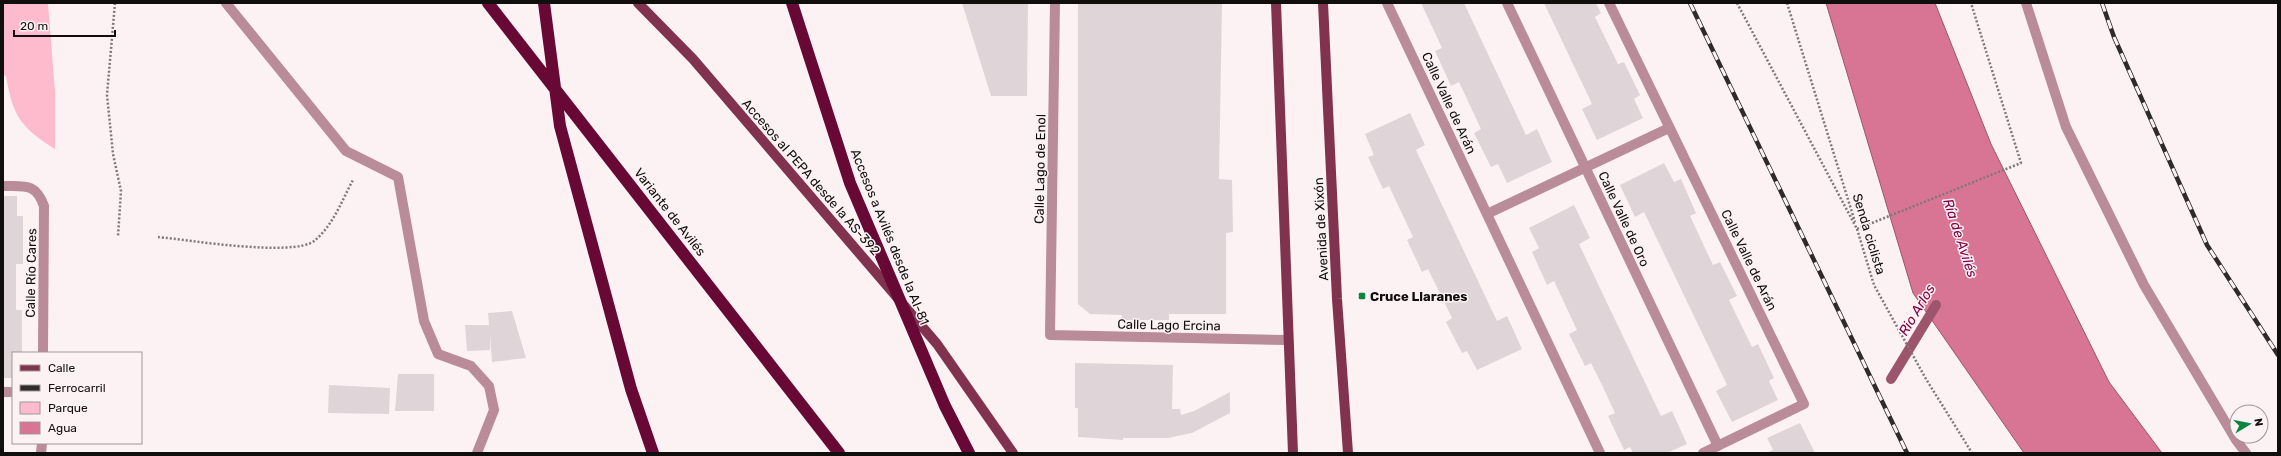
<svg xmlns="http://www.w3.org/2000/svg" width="2281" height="456" viewBox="0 0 2281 456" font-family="Rubik,sans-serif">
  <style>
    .green { fill: #fdbbcd }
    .water { fill: #d87494; stroke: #9c556c }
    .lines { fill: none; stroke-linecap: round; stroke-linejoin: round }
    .stream { stroke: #9c556c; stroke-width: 10 }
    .building { fill: #dfd5d8 }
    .path { stroke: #7e7879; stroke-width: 2.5; stroke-dasharray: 2 2; stroke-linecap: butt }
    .minor { stroke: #ba8b98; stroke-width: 10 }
    .major { stroke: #80324e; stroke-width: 10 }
    .highway { stroke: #680835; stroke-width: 12 }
    .rail-casing { stroke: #2f2b2b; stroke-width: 4.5 }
    .rail { stroke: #fcf2f4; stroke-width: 3; stroke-dasharray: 9; stroke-linecap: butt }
    .poi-dot { fill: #0c863f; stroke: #fcf2f4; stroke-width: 1.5 }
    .labels { text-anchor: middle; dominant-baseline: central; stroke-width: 3; stroke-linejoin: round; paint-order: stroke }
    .street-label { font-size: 13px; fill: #110e0e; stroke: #fcf2f4 }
    .poi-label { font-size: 13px; font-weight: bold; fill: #110e0e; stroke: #fcf2f4; text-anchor: start }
    .water-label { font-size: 14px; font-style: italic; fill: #830042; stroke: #fcf2f4 }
  </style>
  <rect width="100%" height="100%" fill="#fcf2f4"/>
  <path class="green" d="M3 3H48L55 92V149C20 127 13 116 6 76L3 75Z"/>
  <path class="water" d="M1826 3H1935L1991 144 2109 382 2162 453H2024L1913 293Z"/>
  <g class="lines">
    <path class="stream" d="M1891 379 1936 305"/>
  </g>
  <path class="building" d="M962 3H1028L1027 96H991Z
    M1078 3H1222L1219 179 1232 180 1233 232 1226 233V314H1169V320H1121L1122 315 1090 314 1078 304Z
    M1421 3H1464L1526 135 1537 129 1552 162 1507 183 1498 164 1491 167 1474 133 1481 129 1459 82 1451 86 1435 51 1442 48Z
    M1544 3H1596L1601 13 1595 17 1618 64 1624 62 1640 95 1634 99 1643 118 1597 140 1582 109 1592 104Z
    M1410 113 1425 145 1416 150 1497 321 1507 316 1522 349 1477 370 1467 351 1462 353 1446 322 1452 318 1428 269 1422 272 1407 240 1413 237 1389 186 1383 189 1368 157 1374 155 1365 134Z
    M1664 163 1674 182 1681 179 1696 213 1690 216 1713 265 1720 262 1737 296 1729 300 1752 347 1758 344 1774 378 1769 381 1778 400 1732 422 1716 391 1727 385 1644 212 1635 217 1620 185Z
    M3 196H17V216H23V264H16V310H22V353H13V378H3Z
    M1574 205 1590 238 1579 244 1661 416 1672 411 1687 444 1667 453H1633L1630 447 1624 450 1608 416 1615 413 1603 387 1591 363 1585 366 1569 334 1577 330 1554 281 1547 285 1532 252 1539 248 1529 228Z
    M512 311 526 358 492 362 490 335V350L467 351 465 325H489L488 313Z
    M1075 363 1173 365 1172 409H1180L1181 415 1194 411 1230 392V413L1192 433 1168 438H1123V440L1078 437V408H1075Z
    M398 374H434V411H395Z
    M329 385 390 388 389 414 328 413Z
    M1800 423 1815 453H1766L1773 450 1767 438Z"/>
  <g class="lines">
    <path class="path" d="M115 3 107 95 113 154 121 191 118 236
      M1737 3 1857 229 2021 163 1971 3
      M1787 3 1855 222
      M1857 229 1874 285 1926 379 1972 453
      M158 237C188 240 293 257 314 241 333 226 342 200 353 180"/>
    <path class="minor" d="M226 3 346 151 398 177 424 321 438 354 471 366 489 386 494 410 477 453
      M1055 3 1050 335 1287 340
      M1387 3 1600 453
      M1507 3 1718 446
      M1609 3 1804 404 1703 453
      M2026 3 2066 127 2144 285 2236 440 2246 453
      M3 186C25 186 36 183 44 206L43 353
      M1487 214 1669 128
      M3 392H13
      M41 453 42 443"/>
    <path class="major" d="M638 3 693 59 937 344 1013 453
      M1276 3 1293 453
      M1323 3 1337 299 1348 453"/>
    <path class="highway" d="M488 3 839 453
      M544 3 560 126 631 389 653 453
      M792 3 850 183 945 406 969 453"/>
    <defs>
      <path id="rail" d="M1690 3 1907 453
        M2102 3 2114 37 2207 245 2278 355"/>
    </defs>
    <use href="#rail" class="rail-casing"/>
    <use href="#rail" class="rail"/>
  </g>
  <rect class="poi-dot" x="1358" y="292" width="8" height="8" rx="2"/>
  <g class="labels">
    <g class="street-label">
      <text transform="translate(1449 103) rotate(65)">Calle Valle de Arán</text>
      <text transform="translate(1040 169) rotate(-89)">Calle Lago de Enol</text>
      <text transform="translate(811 177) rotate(49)">Accesos al PEPA desde la AS-392</text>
      <text transform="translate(670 212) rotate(52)">Variante de Avilés</text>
      <text transform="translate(1624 219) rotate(65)">Calle Valle de Oro</text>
      <text transform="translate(1321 229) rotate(-93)">Avenida de Xixón</text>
      <text transform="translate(1869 234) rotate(73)">Senda ciclista</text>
      <text transform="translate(890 237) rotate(68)">Accesos a Avilés desde la AI-81</text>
      <text transform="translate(1749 260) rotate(64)">Calle Valle de Arán</text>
      <text transform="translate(31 273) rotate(-89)">Calle Río Cares</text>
      <text transform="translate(1169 325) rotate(1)">Calle Lago Ercina</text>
    </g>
    <g class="poi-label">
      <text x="1370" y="296">Cruce Llaranes</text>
    </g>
    <g class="water-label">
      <text transform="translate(1960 238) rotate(72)">Ría de Avilés</text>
      <text transform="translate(1917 310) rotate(-59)">Rio Arlos</text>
    </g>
  </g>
  <rect width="2281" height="456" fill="none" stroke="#110e0e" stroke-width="8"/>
  <rect x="12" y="352" width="130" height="92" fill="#fcf2f4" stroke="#9e9798"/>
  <rect x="20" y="365" width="20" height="6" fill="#80324e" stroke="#9e9798"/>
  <text x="48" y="372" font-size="12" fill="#110e0e">Calle</text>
  <rect x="20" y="385" width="20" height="6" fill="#2f2b2b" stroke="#9e9798"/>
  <text x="48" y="392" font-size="12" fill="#110e0e">Ferrocarril</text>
  <rect x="20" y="402" width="20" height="12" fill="#fdbbcd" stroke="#9e9798"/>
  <text x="48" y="412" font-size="12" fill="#110e0e">Parque</text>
  <rect x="20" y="422" width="20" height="12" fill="#d87494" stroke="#9e9798"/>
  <text x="48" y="432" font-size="12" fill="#110e0e">Agua</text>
  <g transform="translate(2249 424) rotate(80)"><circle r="19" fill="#fcf2f4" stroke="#9e9798"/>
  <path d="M0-3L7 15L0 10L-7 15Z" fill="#0c863f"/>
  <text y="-6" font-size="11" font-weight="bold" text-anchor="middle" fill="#110e0e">N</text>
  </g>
  <path d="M14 30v6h101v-6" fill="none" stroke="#110e0e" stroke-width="2"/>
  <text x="20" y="30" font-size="12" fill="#110e0e" stroke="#fcf2f4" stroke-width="3" paint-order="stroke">20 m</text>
</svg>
